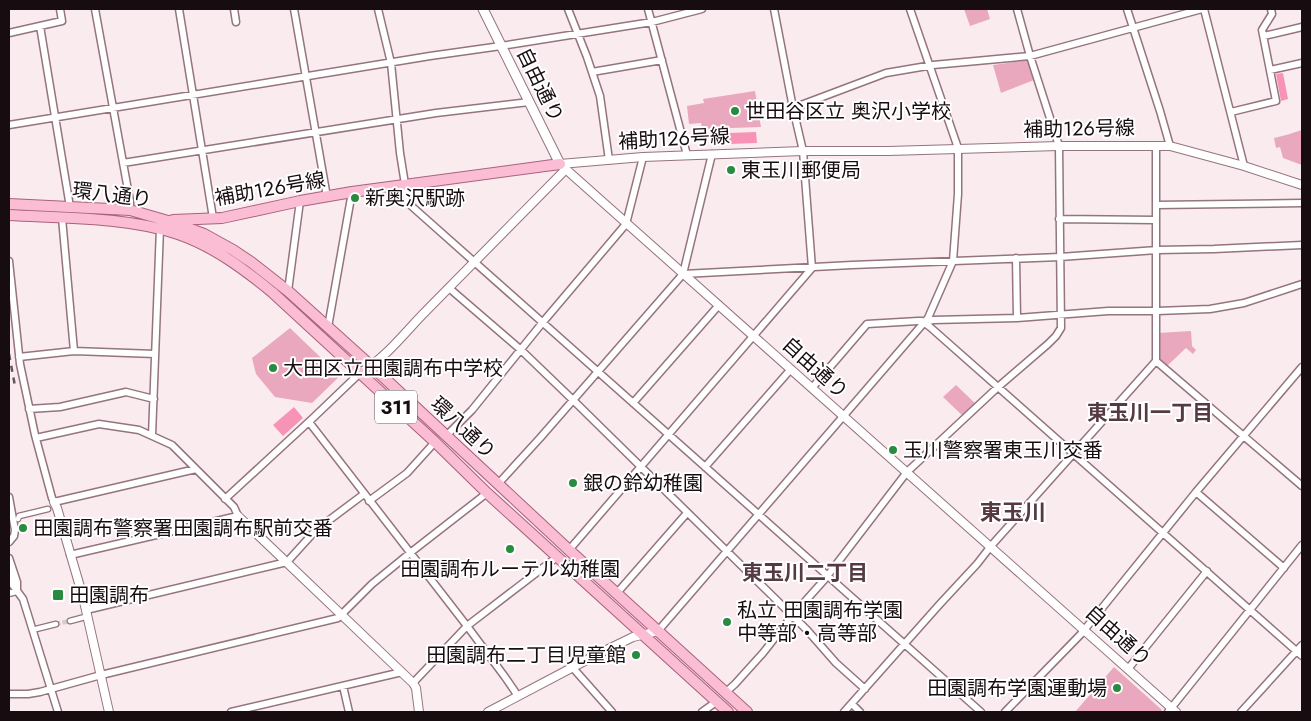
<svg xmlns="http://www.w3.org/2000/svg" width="1311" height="721" viewBox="0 0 1311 721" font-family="Jost,'Noto Sans JP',sans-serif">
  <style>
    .green { fill: #eaa8be }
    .water { fill: #f693b7 }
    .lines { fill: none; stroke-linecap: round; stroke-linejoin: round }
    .pedestrian-tunnel { stroke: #d8cace; stroke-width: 4.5; stroke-dasharray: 4.5 2; stroke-linecap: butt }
    .pedestrian-casing { stroke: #94747e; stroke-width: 7 }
    .minor-casing { stroke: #94747e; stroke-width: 9 }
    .tertiary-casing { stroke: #94747e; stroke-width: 10 }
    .secondary-casing { stroke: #94747e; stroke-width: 11 }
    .primary-casing { stroke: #a9627b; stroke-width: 12 }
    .pedestrian { stroke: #fff; stroke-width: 4.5 }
    .minor { stroke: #fff; stroke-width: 6 }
    .tertiary { stroke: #fff; stroke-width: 8 }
    .secondary { stroke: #fff; stroke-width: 9 }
    .primary { stroke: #fabdd3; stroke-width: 10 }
    .rail { stroke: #62565a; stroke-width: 2.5; stroke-dasharray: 6 6; stroke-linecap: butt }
    .poi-dot { fill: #288b3f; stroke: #fff; stroke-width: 2 }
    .labels { text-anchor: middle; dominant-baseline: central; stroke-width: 4; stroke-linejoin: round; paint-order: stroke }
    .shield { fill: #fff; stroke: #5d5558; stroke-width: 1 }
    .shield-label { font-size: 19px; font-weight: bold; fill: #170c10 }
    .street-label { font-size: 20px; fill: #170c10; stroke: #fff }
    .poi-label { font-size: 20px; fill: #170c10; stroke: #fff; text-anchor: start }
    .neighbourhood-label { font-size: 21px; font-weight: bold; fill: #563a43; stroke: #fff }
    .quarter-label { font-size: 22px; font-weight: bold; fill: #563a43; stroke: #fff }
  </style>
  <rect width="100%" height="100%" fill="#faebef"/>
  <path class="green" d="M964 9H987L990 19 970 26Z
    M1028 60 1034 80 1001 93 993 65Z
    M755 91 761 127 702 129 701 123 689 124 687 106 704 103 703 99Z
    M1302 130V165L1283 158 1280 147 1276 148 1274 138C1284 136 1292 133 1302 130Z
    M290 328 340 376 312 403 275 397 256 374 252 358Z
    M1191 331 1192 346 1196 350 1193 354 1186 348 1167 366 1158 359V333Z
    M956 385 978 406 965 418 943 397Z
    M1114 667 1162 710 1160 712H1075Z"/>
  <path class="water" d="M1283 73 1288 99 1281 101 1276 74Z
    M756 132 757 143 729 144V133Z
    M294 407 303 418 283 436 273 425Z"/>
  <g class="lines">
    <path class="pedestrian-tunnel" d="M56 624 70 621"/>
    <defs>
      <path id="pedestrian" d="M18 519 19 516 48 509
        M70 621 85 617
        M36 629 56 624"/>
      <path id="minor" d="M95 9 130 201V210
        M179 9 213 218
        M234 9 236 22
        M294 9 327 197
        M378 9 391 63 400 153 408 203 981 712
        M568 9 587 57 600 96 609 160
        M648 9 687 155
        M1127 9 1160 111 1170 146
        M1204 9 1244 166
        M40 26 70 207
        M9 33 62 21 60 9
        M1264 36 1302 27
        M1270 70 1302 63
        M592 72 662 60
        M793 108 886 73 933 65 1030 56 1202 9
        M1231 112 1276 101 1262 30 1272 14 1271 9
        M9 125 430 56 501 46 652 22 702 9
        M123 163 436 113 529 102
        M1156 205 1302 203
        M62 218 74 351
        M1059 219 1156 220
        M1016 258 1017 318
        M9 261 20 364 35 435 52 498 54 502 196 469
        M683 274 852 265 1060 257 1157 250 1214 249 1302 245
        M449 288 521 350 573 400 807 630 836 663 865 689
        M288 291 300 201
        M925 322 933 320 1017 318 1108 311H1157L1210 309 1244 303 1302 284
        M328 327 352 192
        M19 357 74 351 155 354
        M1156 361 1302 486
        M812 388 867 324 918 321H922L930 327 1302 656
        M633 403 719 305
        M29 409 60 407 126 392 154 399
        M309 422 467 626 505 677 518 696
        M152 436 160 228
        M446 436 472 410 543 322 626 224 643 157
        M36 438 99 424 139 430 172 445 234 507 238 516 70 555
        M705 467 791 369
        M498 484 540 438 683 274 712 154
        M1196 492 1284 568
        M9 497 15 530 14 536 9 542
        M225 499 313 418 360 373
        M369 501 407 473 435 442
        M569 550 812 268 803 151 793 108 774 9
        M9 558 17 582V590
        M9 573 12 584 23 599 58 712
        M9 593 17 591
        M617 593 687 513
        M86 610 287 562 316 530 364 494
        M658 631 928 318 953 261 958 194V148L910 9
        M573 668 612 712
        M1128 669 1207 571
        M413 683 467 626 557 557
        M343 686 349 712
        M726 692 735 684 763 653 792 616 825 579 907 472 998 387 1048 344 1056 336 1061 328 1059 146 1030 56 1017 9
        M9 694H28L40 692 101 675 338 618 372 584 410 553 487 493
        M852 704 860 712
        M231 712 402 672
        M702 712 716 702
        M844 712 939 605 977 564 991 546 1156 361V146
        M1005 712 1081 634 1196 492 1302 367
        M1168 712 1302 545
        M1241 712 1302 645"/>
      <path id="tertiary" d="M560 164 1176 712
        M560 164 643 157 803 151H888L1059 146H1170L1244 166 1302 185
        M360 373C386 358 405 332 426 311 472 264 519 217 565 170
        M54 502 57 508 83 597 109 712
        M238 516 413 683 416 688 419 712
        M488 712 598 654 633 637 658 631"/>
      <path id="secondary" d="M483 9 560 164"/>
      <path id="primary" d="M9 204 130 210 168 221 204 234 233 250 251 262 288 291 379 373 569 550 747 712
        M9 215C63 218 127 217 178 234 213 246 244 269 272 292L435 442 487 493 728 712
        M173 220 222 218 300 201 352 192 560 164"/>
    </defs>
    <use href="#pedestrian" class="pedestrian-casing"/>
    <use href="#minor" class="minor-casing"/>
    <use href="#tertiary" class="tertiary-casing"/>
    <use href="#secondary" class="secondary-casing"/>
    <use href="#primary" class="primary-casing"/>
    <use href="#pedestrian" class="pedestrian"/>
    <use href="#minor" class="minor"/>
    <use href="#tertiary" class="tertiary"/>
    <use href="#secondary" class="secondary"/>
    <use href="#primary" class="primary"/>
    <path class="rail" d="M9 354 15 386"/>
  </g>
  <g class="poi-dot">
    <circle cx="735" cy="111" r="5"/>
    <circle cx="731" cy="170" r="5"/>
    <circle cx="355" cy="198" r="5"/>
    <circle cx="273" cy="368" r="5"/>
    <circle cx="893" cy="450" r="5"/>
    <circle cx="573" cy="483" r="5"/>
    <circle cx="23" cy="528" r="5"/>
    <circle cx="510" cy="549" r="5"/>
    <rect x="52" y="589" width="12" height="12" rx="2.5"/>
    <circle cx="727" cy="622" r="5"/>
    <circle cx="636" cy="655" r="5"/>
    <circle cx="1117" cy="688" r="5"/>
  </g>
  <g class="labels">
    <rect class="shield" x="375" y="390.5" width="42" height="33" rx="4"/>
    <g class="shield-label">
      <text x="396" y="407">311</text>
    </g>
    <g class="street-label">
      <text transform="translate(540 85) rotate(64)">自由通り</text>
      <text transform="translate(1079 129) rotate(-1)">補助126号線</text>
      <text transform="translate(674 139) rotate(-3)">補助126号線</text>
      <text transform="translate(270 189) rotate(-10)">補助126号線</text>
      <text transform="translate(112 195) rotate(7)">環八通り</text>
      <text transform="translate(815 368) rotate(42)">自由通り</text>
      <text transform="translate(463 428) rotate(43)">環八通り</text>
      <text transform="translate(1118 636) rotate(42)">自由通り</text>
    </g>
    <g class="poi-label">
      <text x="745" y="111">世田谷区立 奥沢小学校</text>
      <text x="741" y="170">東玉川郵便局</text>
      <text x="365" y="198">新奥沢駅跡</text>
      <text x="283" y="368">大田区立田園調布中学校</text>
      <text x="903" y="450">玉川警察署東玉川交番</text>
      <text x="583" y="483">銀の鈴幼稚園</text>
      <text x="33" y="528">田園調布警察署田園調布駅前交番</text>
      <text x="510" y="569" text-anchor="middle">田園調布ルーテル幼稚園</text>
      <text x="69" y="595">田園調布</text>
      <text x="737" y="610">私立 田園調布学園<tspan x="737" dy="23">中等部・高等部</tspan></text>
      <text x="626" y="655" text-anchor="end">田園調布二丁目児童館</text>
      <text x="1107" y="688" text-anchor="end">田園調布学園運動場</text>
    </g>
    <g class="neighbourhood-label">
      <text x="1150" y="413">東玉川一丁目</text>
      <text x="805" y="573">東玉川二丁目</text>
    </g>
    <g class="quarter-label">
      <text x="1013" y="512">東玉川</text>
    </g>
  </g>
  <rect width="1311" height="721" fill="none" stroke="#170c10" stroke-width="20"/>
</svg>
